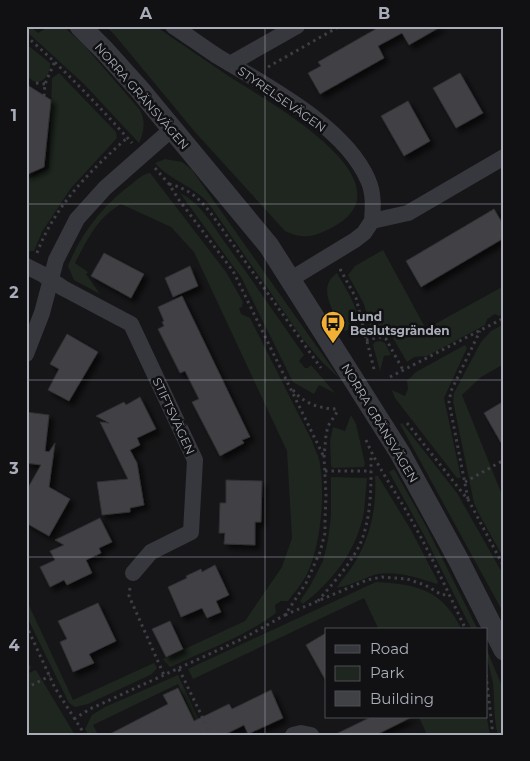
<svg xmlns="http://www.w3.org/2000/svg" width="530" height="761" viewBox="0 0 530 761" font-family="Montserrat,sans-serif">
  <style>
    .green { fill: #1e261f }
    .building { fill: #404145; stroke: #303034; filter: url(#shadow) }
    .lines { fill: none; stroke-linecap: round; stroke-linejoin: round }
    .path { stroke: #3d3f44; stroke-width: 3; stroke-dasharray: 2.5 4; stroke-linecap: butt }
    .minor { stroke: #37383d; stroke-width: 16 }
    .tertiary { stroke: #37383d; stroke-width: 21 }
    .grid { fill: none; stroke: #a8adb8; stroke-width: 1; stroke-opacity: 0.55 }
    .labels { text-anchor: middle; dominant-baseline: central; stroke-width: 5; stroke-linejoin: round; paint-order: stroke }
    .street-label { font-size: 12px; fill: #a8adb8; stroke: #111113 }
    .poi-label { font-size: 12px; font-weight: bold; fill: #a8adb8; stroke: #111113; text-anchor: start }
    .neatline { fill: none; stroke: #a8adb8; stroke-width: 2 }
    .grid-label { font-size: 16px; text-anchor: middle; font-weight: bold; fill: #a8adb8 }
  </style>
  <defs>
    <filter id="shadow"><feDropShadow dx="4.5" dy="4.5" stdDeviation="2.5" flood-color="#0009"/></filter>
  </defs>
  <rect width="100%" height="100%" fill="#161618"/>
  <path class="green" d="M26 26H30L38 33 46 28 45 26H63L83 44 140 110C146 122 144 131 139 143L84 84 26 31Z
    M105 26C115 26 147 24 155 27 162 29 170 37 177 41 195 53 212 65 230 77 269 102 424 187 325 231 311 238 299 238 285 231L195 132 113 33Z
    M26 44 50 63C51 70 46 82 37 82 33 82 30 78 26 76Z
    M59 73 116 132 117 138 71 188 42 232 34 251H26V180L49 168 52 78Z
    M165 159 182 162 192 170 339 378 322 362 302 338 209 204C194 186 171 181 155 163Z
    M150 173 226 272 243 302 242 307 239 308 241 314 250 318 312 441C314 447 317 453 319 459 326 491 321 547 306 576 301 585 294 593 288 601H281L275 605 276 613C244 637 207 650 170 667L163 659 245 621 282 567 292 538 287 451 194 252 171 227 121 204C97 218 87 240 75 263L88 272 86 274 100 294 74 280 68 266C81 233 104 204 133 183 138 179 143 174 150 173Z
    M180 193C201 203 213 226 226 244 253 281 278 318 304 355L299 361 305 368H308L311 365 335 393 319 385 314 394 293 382 241 277Z
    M383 250 426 329 504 286V314L499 316 495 314 487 319 485 325 427 356 414 357 407 362 390 333 376 334 372 333 364 304 348 275 355 266Z
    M337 273C345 288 360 308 358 326L345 331C335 315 315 288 337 273Z
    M504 324V364L481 377 462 395 504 500V559L478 512 474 503 453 401 454 393 481 342 491 331Z
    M380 341 385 343 391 355 384 356 380 371 373 345 375 342Z
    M465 345 467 348 444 398 461 478H457L395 398 392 390 405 396 408 389 407 381 416 372Z
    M351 415 356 424 365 464 364 467 333 468 331 466 330 440 333 427 345 431Z
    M402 423 457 493 504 576V614L400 424Z
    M394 469 426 526 478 630H472L425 537 389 472Z
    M375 476H378L411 530 438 582 437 584C418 578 398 571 378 574 368 576 343 589 337 587 343 578 350 571 355 562 371 536 377 505 375 476Z
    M331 477 367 478C366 489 365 501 364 512 357 550 333 581 303 604L300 601 310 586 323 561 328 540 331 515Z
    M376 582C417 584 443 590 462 630H379L364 598 193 679 188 669Z
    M26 599 73 700 154 663 157 668 152 674 88 704 75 707 69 703 26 615Z
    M486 648 504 691V735H498C493 718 495 701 493 683 491 671 486 660 486 648Z
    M30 665 31 668 28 673 36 670 75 735H26V667Z
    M178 675 206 735H201L178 684 93 725 98 735H88L85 729 92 715 105 707Z
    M486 713 490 735H427L419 717H486Z"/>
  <path class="building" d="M381 26H442L409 45 402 33 378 46 384 58 320 94 308 73 321 66 318 62Z
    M460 73 483 113 456 128 433 88Z
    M26 84 51 100 44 167 26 175Z
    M408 101 430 141 404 156 381 116Z
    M494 209 504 226V238L421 287 406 261Z
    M104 253 144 274 131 298 91 276Z
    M190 266 198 286 173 297 165 278Z
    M182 296 250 437 242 440 244 443 220 456 192 402 199 399 185 371 180 373 158 329 164 326 162 322 164 321 158 307Z
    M67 334 98 352 69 401 48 390 59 369 50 364Z
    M140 397 156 429 137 438 140 445 130 450 137 463 144 505 130 508V512L102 515 97 482 128 479 100 422 109 423 96 416 124 402 126 405Z
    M504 401V448L484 413Z
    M26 412 49 415 45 451 49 452 55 443 49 487 70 499 49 536 26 523V491L41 465 26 463Z
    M226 480 262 481 261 522H255V545L224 544 225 533H219L220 503H226Z
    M100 518 112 542 99 548 101 553 86 560 92 573 67 585 64 580 50 587 40 567 55 560 50 551 64 545 55 540Z
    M215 565 229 595 216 601 221 612 207 618 202 608 181 617 168 587 187 578 186 576 201 569 202 572Z
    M98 603 116 641 89 654 94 663 73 672 60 642 67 639 58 621Z
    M170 621 183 649 166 657 152 629Z
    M326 633V681L306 645Z
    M178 688 194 721 229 704 232 709 271 690 283 718 248 734 244 725 224 735H108L168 704 163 695Z
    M371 717H412L376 735H334Z"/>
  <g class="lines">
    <path class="path" d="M26 36C64 69 98 105 132 143
      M268 67 340 26
      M36 83 45 84
      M44 96 45 84 55 61
      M155 168 169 184 179 200 233 271 324 457
      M169 184C187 188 199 198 210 212L321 368
      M37 253C55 205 90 171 127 138
      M340 269 356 298 375 373
      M366 340 381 337 386 339 403 370
      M390 377 504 318
      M293 390C304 404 321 409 338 409
      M407 423 469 501 504 567
      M366 440C376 464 391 485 404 507 427 546 446 588 466 630
      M325 471H371
      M465 482 504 460
      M468 499 449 402 451 391 480 331
      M130 588 129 596 164 675
      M318 601C333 583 351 564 361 542 372 514 371 484 371 455
      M285 615 367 580 382 577 407 579 425 585 442 595 448 594
      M26 625 55 688 85 735
      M179 669 211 735
      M486 675 493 735
      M26 688 50 676
      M74 719 90 709 242 639 285 615 306 583 320 552 325 533V520L326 495 324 457 326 435 328 426 339 409"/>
    <path class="minor" d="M173 26C188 36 202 46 217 56 265 85 345 126 368 180 374 193 373 207 372 221
      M230 64 297 26
      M26 266 42 274 63 288 131 324 195 460 191 532 151 552 133 573
      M291 279 355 240 364 233 372 221 408 213 504 157
      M26 354 42 313 56 260 77 219 105 188 172 129
      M293 735 301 733 311 735"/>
    <path class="tertiary" d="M80 26 105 51 140 90 269 246 400 453 458 559 504 650"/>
  </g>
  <path class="grid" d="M265 26V735M26 204H504M26 380H504M26 557H504"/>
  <defs>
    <symbol id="bus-pin" viewBox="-11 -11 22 30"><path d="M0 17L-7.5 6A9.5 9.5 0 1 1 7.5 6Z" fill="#f2b134" stroke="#111113"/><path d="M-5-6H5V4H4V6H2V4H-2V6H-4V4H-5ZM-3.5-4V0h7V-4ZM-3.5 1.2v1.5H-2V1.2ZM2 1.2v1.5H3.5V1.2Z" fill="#111"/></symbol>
  </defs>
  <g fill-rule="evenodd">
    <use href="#bus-pin" x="319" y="309" width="28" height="38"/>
  </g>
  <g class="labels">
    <g class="street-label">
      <text transform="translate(142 96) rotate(49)">NORRA GRÄNSVÄGEN</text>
      <text transform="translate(282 99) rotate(35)">STYRELSEVÄGEN</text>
      <text transform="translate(174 416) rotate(65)">STIFTSVÄGEN</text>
      <text transform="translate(380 423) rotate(59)">NORRA GRÄNSVÄGEN</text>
    </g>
    <g class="poi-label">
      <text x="350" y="316">Lund<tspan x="350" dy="14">Beslutsgränden</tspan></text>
    </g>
  </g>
  <rect width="530" height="761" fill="none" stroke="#111113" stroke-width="55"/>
  <rect x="325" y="628" width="162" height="90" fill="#111113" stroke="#4d4f55"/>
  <rect x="335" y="645" width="25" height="8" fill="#37383d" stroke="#4d4f55"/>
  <text x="370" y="654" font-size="15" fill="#a8adb8">Road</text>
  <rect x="335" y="666" width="25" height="15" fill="#1e261f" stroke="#4d4f55"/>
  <text x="370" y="678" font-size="15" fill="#a8adb8">Park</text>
  <rect x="335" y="691" width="25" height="15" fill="#404145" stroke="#4d4f55"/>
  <text x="370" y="704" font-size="15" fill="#a8adb8">Building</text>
  <rect x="28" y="28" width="474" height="706" class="neatline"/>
  <g class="grid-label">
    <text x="146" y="19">A</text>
    <text x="384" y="19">B</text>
    <text x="14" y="121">1</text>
    <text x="14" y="298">2</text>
    <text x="14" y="474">3</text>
    <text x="14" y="651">4</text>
  </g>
</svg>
